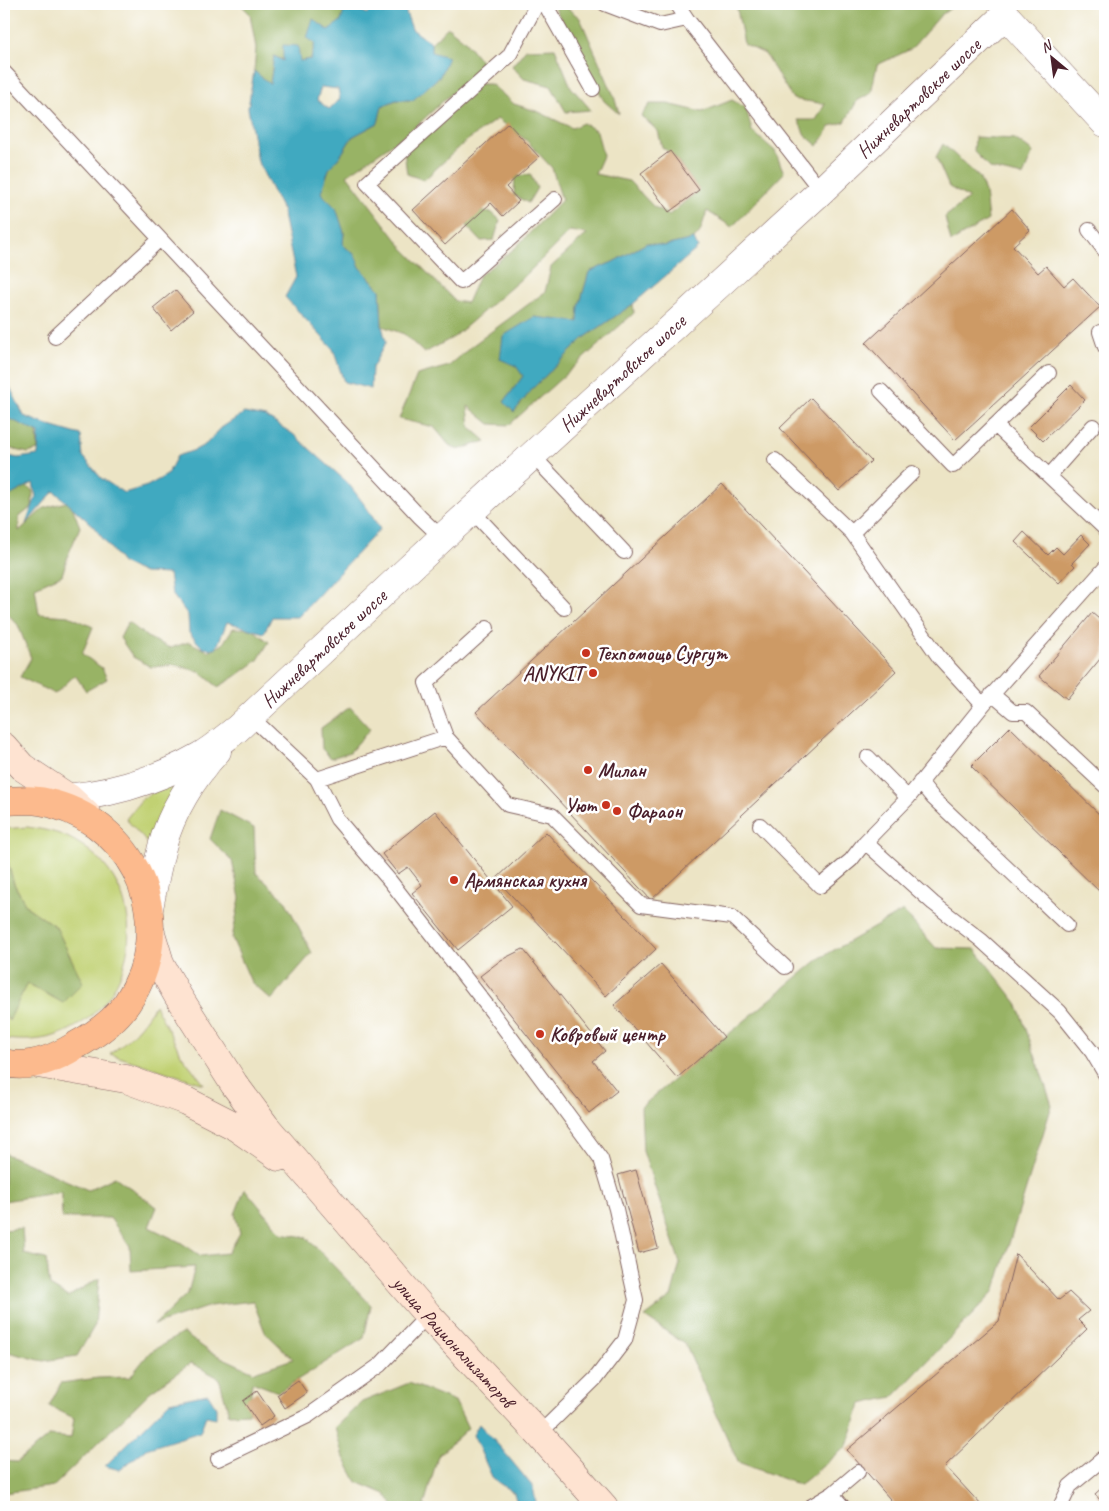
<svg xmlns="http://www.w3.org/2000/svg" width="1109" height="1511" viewBox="0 0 1109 1511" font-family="Caveat,sans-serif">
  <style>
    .green { fill: #c1d173; stroke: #86784f }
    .forest { fill: #98b365; stroke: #716948 }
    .water { fill: #40a9c0; stroke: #456476; fill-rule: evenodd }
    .building { fill: #cd9a65 }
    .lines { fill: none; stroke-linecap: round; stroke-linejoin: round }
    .service-casing { stroke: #836461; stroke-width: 16 }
    .tertiary-casing { stroke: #836461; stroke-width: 29 }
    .secondary-casing { stroke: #836461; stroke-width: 29 }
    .primary-casing { stroke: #836461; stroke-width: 29 }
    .service { stroke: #fff; stroke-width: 14 }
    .tertiary { stroke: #fff; stroke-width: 28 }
    .secondary { stroke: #fee3d1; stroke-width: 28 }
    .primary { stroke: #fcba8d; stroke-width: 28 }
    .poi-dot { fill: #c8321e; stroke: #fff; stroke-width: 2 }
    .labels { text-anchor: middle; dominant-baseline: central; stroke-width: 5; stroke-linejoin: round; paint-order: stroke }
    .street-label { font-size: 20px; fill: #4a1f2b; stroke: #fff }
    .poi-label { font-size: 20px; font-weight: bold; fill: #4a1f2b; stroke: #fff; text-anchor: start }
  </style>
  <rect width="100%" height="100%" fill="#fff"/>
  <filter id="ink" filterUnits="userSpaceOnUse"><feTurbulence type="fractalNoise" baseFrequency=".02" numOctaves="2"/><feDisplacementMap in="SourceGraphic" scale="10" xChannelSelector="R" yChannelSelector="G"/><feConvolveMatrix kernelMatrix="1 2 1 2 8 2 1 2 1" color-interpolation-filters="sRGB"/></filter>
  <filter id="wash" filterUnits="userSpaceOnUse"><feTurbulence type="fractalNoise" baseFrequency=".0096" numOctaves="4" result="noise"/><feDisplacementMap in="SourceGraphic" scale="20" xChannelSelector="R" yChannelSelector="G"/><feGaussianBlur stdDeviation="1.12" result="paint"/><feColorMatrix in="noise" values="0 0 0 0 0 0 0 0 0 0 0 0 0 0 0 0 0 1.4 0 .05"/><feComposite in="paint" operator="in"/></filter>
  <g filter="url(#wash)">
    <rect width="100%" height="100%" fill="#ece4c5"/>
    <path class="green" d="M185 774 150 846 126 819 142 799Z
      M27 827C40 829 54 831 67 837 89 847 108 865 118 886 145 942 119 1012 60 1034 42 1041 23 1041 4 1039V1013L8 1020 27 983 44 993 56 927 27 907 14 884 6 857 4 856V829Z
      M155 1005 182 1056 204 1084 110 1054C129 1040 143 1025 155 1005Z"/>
    <path class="forest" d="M240 4H346L342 21 328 30 313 20 315 43 311 59C296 62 287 63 274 56L270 85 254 71 256 48 250 14Z
      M562 4 580 18 614 96 619 114 604 101 555 8Z
      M736 4H956L940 16 911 49 877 65 871 93 857 101 845 122 831 126 818 146 805 135 798 120H816L825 104 793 99 765 54 744 44Z
      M448 27 465 41 483 64 412 130 347 175 403 248 455 301 467 303 479 276 515 248 562 200 552 168 526 140 497 119 465 142 424 180 407 174 404 151 470 84H491L514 104 539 112 572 128 583 123 597 131 603 156 595 174 629 181 653 206 669 215 699 190 674 156 662 147 658 131 641 116 650 104H668L702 112 732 100 746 108 752 131 775 151 784 173 732 227 707 211 700 232 694 239 664 246 647 243 613 262 589 272 579 307 578 323 534 317 517 366 523 376 504 402 514 412 534 387 584 338 633 304 634 313 509 425 490 424 468 406 470 427 486 441 458 450 449 445 434 427 399 419 417 375 449 366 473 345 545 292 551 267 587 234 570 231 529 272 454 337 424 353 404 334 382 326 380 290 360 267 355 255 343 245 344 232 321 193 329 169 341 155 352 137 378 123 382 106 396 100H413L431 52V43Z
      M555 48 571 87 591 110 566 112 551 86 524 79 512 66 526 49Z
      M975 137 1015 139 1033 152 1023 176 991 169 974 152Z
      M943 144 979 177 985 192 988 220 951 242 945 217 969 198 949 187 936 157Z
      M530 174 537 188 528 203 514 195 515 177Z
      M476 210 491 212 500 220 494 240 481 241 467 226Z
      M12 418 37 431 38 450 28 453 4 447V421Z
      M26 486 33 491 32 507 19 517V531L44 508 70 501 80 527 69 553 62 575 35 587 39 614 69 616 93 627 82 654 102 668 107 679 86 691 75 675 55 694 20 677 31 658 18 625 4 610V496Z
      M128 622 147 637 170 648 189 642 208 651 222 645 233 628 252 629 269 642 258 660 235 677 218 687 200 672 176 665 151 667 133 657 120 638Z
      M350 707 370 729 350 752 331 758 322 749 321 728Z
      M220 810 254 828 256 873 285 900 312 953 271 1000 251 982 232 938 240 898 232 861 210 839Z
      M4 856H6L14 884 27 907 56 927 83 983 63 1003 27 983 9 1021 4 1013Z
      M903 911 936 948 975 949 1017 1003 1052 1105 994 1292 893 1397 861 1404 847 1446 800 1485 738 1462 685 1344 645 1317 671 1297 680 1263 643 1151 641 1107 820 958Z
      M4 1153 88 1190 115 1177 157 1207 149 1227 180 1242 201 1256 228 1253 240 1233 235 1214 245 1189 281 1233 306 1237 371 1305 364 1338 278 1392 252 1382 249 1413 229 1414 219 1378 191 1363 150 1392 54 1486 4 1493V1461L17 1462 49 1436 71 1438 74 1418 49 1406 61 1383 98 1378 130 1377 150 1352 183 1333 210 1352 254 1372 293 1359 265 1332 253 1301 210 1306 154 1325 188 1293 195 1267 131 1271 130 1246 110 1218H62L61 1192 4 1201Z
      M22 1228 24 1254 46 1259 50 1286 68 1297 99 1278 95 1325 77 1356 43 1361 4 1351V1230Z
      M409 1383 455 1401 468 1428 438 1456 424 1505 427 1507H394L385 1494 357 1482 342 1454 335 1427 362 1402Z"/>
    <path class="water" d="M346 4 368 14 374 4H376L383 14 395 6V4H403L412 29 431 43V52L448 57 440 76 413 100H396L382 106 378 123 352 137 341 155 329 169 321 193 336 208 344 232 343 245 355 255 360 267 380 290 382 326 386 342 372 368 371 389 344 382 333 349 285 297 296 277 282 210 258 162 248 108 254 71 270 84 274 56 283 61V45L298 46 300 61 311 59 315 43 307 38 313 19 328 30 341 21ZM321 87 338 89 340 99 329 109 317 100Z
      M694 239 698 248 633 304 584 338 534 387 514 412 504 402 523 376 516 366 500 359 503 336 534 317 578 322 579 307 589 272 613 262 647 243 664 246Z
      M4 381 8 383 24 416 50 426 81 435 83 456 101 478 124 493 147 486 167 475 177 456 195 450 206 444 221 428 244 413 266 417 293 434 348 483 367 508 380 529 298 617H272L264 633 227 622 216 649 203 648 189 633 188 615 172 594 169 574 144 573 122 563 93 526 54 491 26 524 36 497 33 483 4 499V455L18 458 38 455 39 433 4 416Z
      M208 1394 216 1407V1418L206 1416 200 1432 146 1449 120 1470 105 1466 169 1402Z
      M479 1424 501 1448 533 1487 537 1507H518L514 1493 493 1479 473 1435Z"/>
    <g id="blocks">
      <path class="building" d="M508 123 539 157 506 187 519 201 503 216 491 203 445 245 413 210Z
        M670 151 699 190 669 212 641 173Z
        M1012 209 1030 230 1013 246 1038 273 1046 266 1064 286 1073 278 1100 307 955 440 866 343Z
        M175 290 193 311 171 330 153 308Z
        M1071 385 1085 400 1043 441 1029 427Z
        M811 398 871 461 839 491 780 428Z
        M722 484 896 671 651 900 476 712Z
        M1024 532 1048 555 1056 547 1063 554 1081 535 1090 544 1072 563 1075 566 1059 583 1015 542Z
        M1092 613 1105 624V653L1067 699 1039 676Z
        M1010 727 1105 820 1104 896 971 766Z
        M435 811 512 906 458 950 412 893 422 885 408 867 398 874 382 854Z
        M546 832 656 949 606 996 496 879Z
        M523 949 605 1051 593 1061 617 1091 589 1113 480 976 501 960Z
        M661 964 724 1037 677 1078 614 1005Z
        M636 1170 658 1248 639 1253 618 1175Z
        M1016 1254 1059 1300 1069 1292 1089 1311 1078 1320 1087 1329 945 1466 983 1507H897L847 1450 999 1321Z
        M298 1380 307 1393 285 1408 277 1395Z
        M257 1391 274 1416 260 1426 243 1401Z
        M1105 1485V1506L1095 1494Z"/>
    </g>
  </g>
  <g filter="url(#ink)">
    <use href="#blocks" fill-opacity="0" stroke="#836461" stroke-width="1"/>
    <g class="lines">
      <defs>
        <path id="service" d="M537 4 509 56 367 183 461 282 555 199
          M545 4 593 89
          M605 4 660 25 687 19
          M677 4 687 19 821 191
          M4 72 420 517 442 538
          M1089 230 1105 251
          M1100 332 1105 347
          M55 337 159 240
          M881 391 953 466 1049 373
          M995 425 1105 529
          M533 456 624 552
          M775 460 852 533 939 657 983 705
          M1049 476 1093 426
          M473 512 564 608
          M852 533 912 473
          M992 694 1013 712H1026L1105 786
          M251 717 317 779 446 737 508 805 552 815 641 905 732 917 785 967
          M446 737 426 683 487 628
          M868 757 908 798
          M317 779 337 819 390 881 492 1012 601 1159 616 1209 636 1300 625 1340 595 1379 539 1434
          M920 782 933 798 1067 925
          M760 825 820 886 851 860 865 842 908 798 983 705 1105 568
          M865 842 933 903 981 940 1060 1012 1092 1052 1105 1074
          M218 1459 308 1416 380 1365 428 1315
          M832 1494 843 1507
          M810 1507 832 1494 858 1472
          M1060 1507 1070 1486 1105 1457"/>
        <g id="tertiary">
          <path id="s1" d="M50 799C101 797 155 782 200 756 213 749 225 738 237 729L442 538 821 191 1005 15 1105 123"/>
          <path d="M149 908C153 888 157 867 162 847 171 812 193 777 217 751"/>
        </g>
        <g id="secondary">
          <path d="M4 747 22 767 69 798 87 815"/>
          <path id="s2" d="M151 933 161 966 178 996 234 1084 266 1127 428 1315 539 1434 604 1507"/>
          <path d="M38 1064 126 1079 186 1101 233 1125 279 1157"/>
        </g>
        <path id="primary" d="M4 801C20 800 37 799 53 804 140 828 178 927 127 1003 114 1022 95 1035 75 1046 54 1059 29 1069 4 1063"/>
      </defs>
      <use href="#service" class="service-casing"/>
      <use href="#tertiary" class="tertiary-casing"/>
      <use href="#secondary" class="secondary-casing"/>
      <use href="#primary" class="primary-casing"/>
      <use href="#service" class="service"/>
      <use href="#tertiary" class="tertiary"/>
      <use href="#secondary" class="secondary"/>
      <use href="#primary" class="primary"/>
    </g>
  </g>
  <g class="poi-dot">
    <circle cx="586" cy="653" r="5"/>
    <circle cx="593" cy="673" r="5"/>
    <circle cx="588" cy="770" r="5"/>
    <circle cx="606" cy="805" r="5"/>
    <circle cx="617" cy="811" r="5"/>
    <circle cx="454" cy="880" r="5"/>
    <circle cx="540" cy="1034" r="5"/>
  </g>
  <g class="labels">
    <g class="street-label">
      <text stroke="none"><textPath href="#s1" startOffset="1132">Нижневартовское шоссе</textPath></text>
      <text stroke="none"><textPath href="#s1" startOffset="728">Нижневартовское шоссе</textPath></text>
      <text stroke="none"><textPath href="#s1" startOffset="322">Нижневартовское шоссе</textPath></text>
      <text stroke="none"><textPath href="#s2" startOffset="512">улица Рационализаторов</textPath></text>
    </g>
    <g class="poi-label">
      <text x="596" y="653">Техпомощь Сургут</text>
      <text x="583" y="673" text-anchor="end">ANYKIT</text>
      <text x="598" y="770">Милан</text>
      <text x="596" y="805" text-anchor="end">Уют</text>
      <text x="627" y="811">Фараон</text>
      <text x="464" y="880">Армянская кухня</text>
      <text x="550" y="1034">Ковровый центр</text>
    </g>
  </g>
  <rect width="1109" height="1511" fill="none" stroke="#fff" stroke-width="20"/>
  <g transform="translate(1052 58) rotate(331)" stroke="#ffffff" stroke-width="4" paint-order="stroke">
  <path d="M0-4L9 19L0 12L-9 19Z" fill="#4a1f2b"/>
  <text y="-8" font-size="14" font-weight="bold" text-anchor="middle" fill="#4a1f2b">N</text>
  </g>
</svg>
